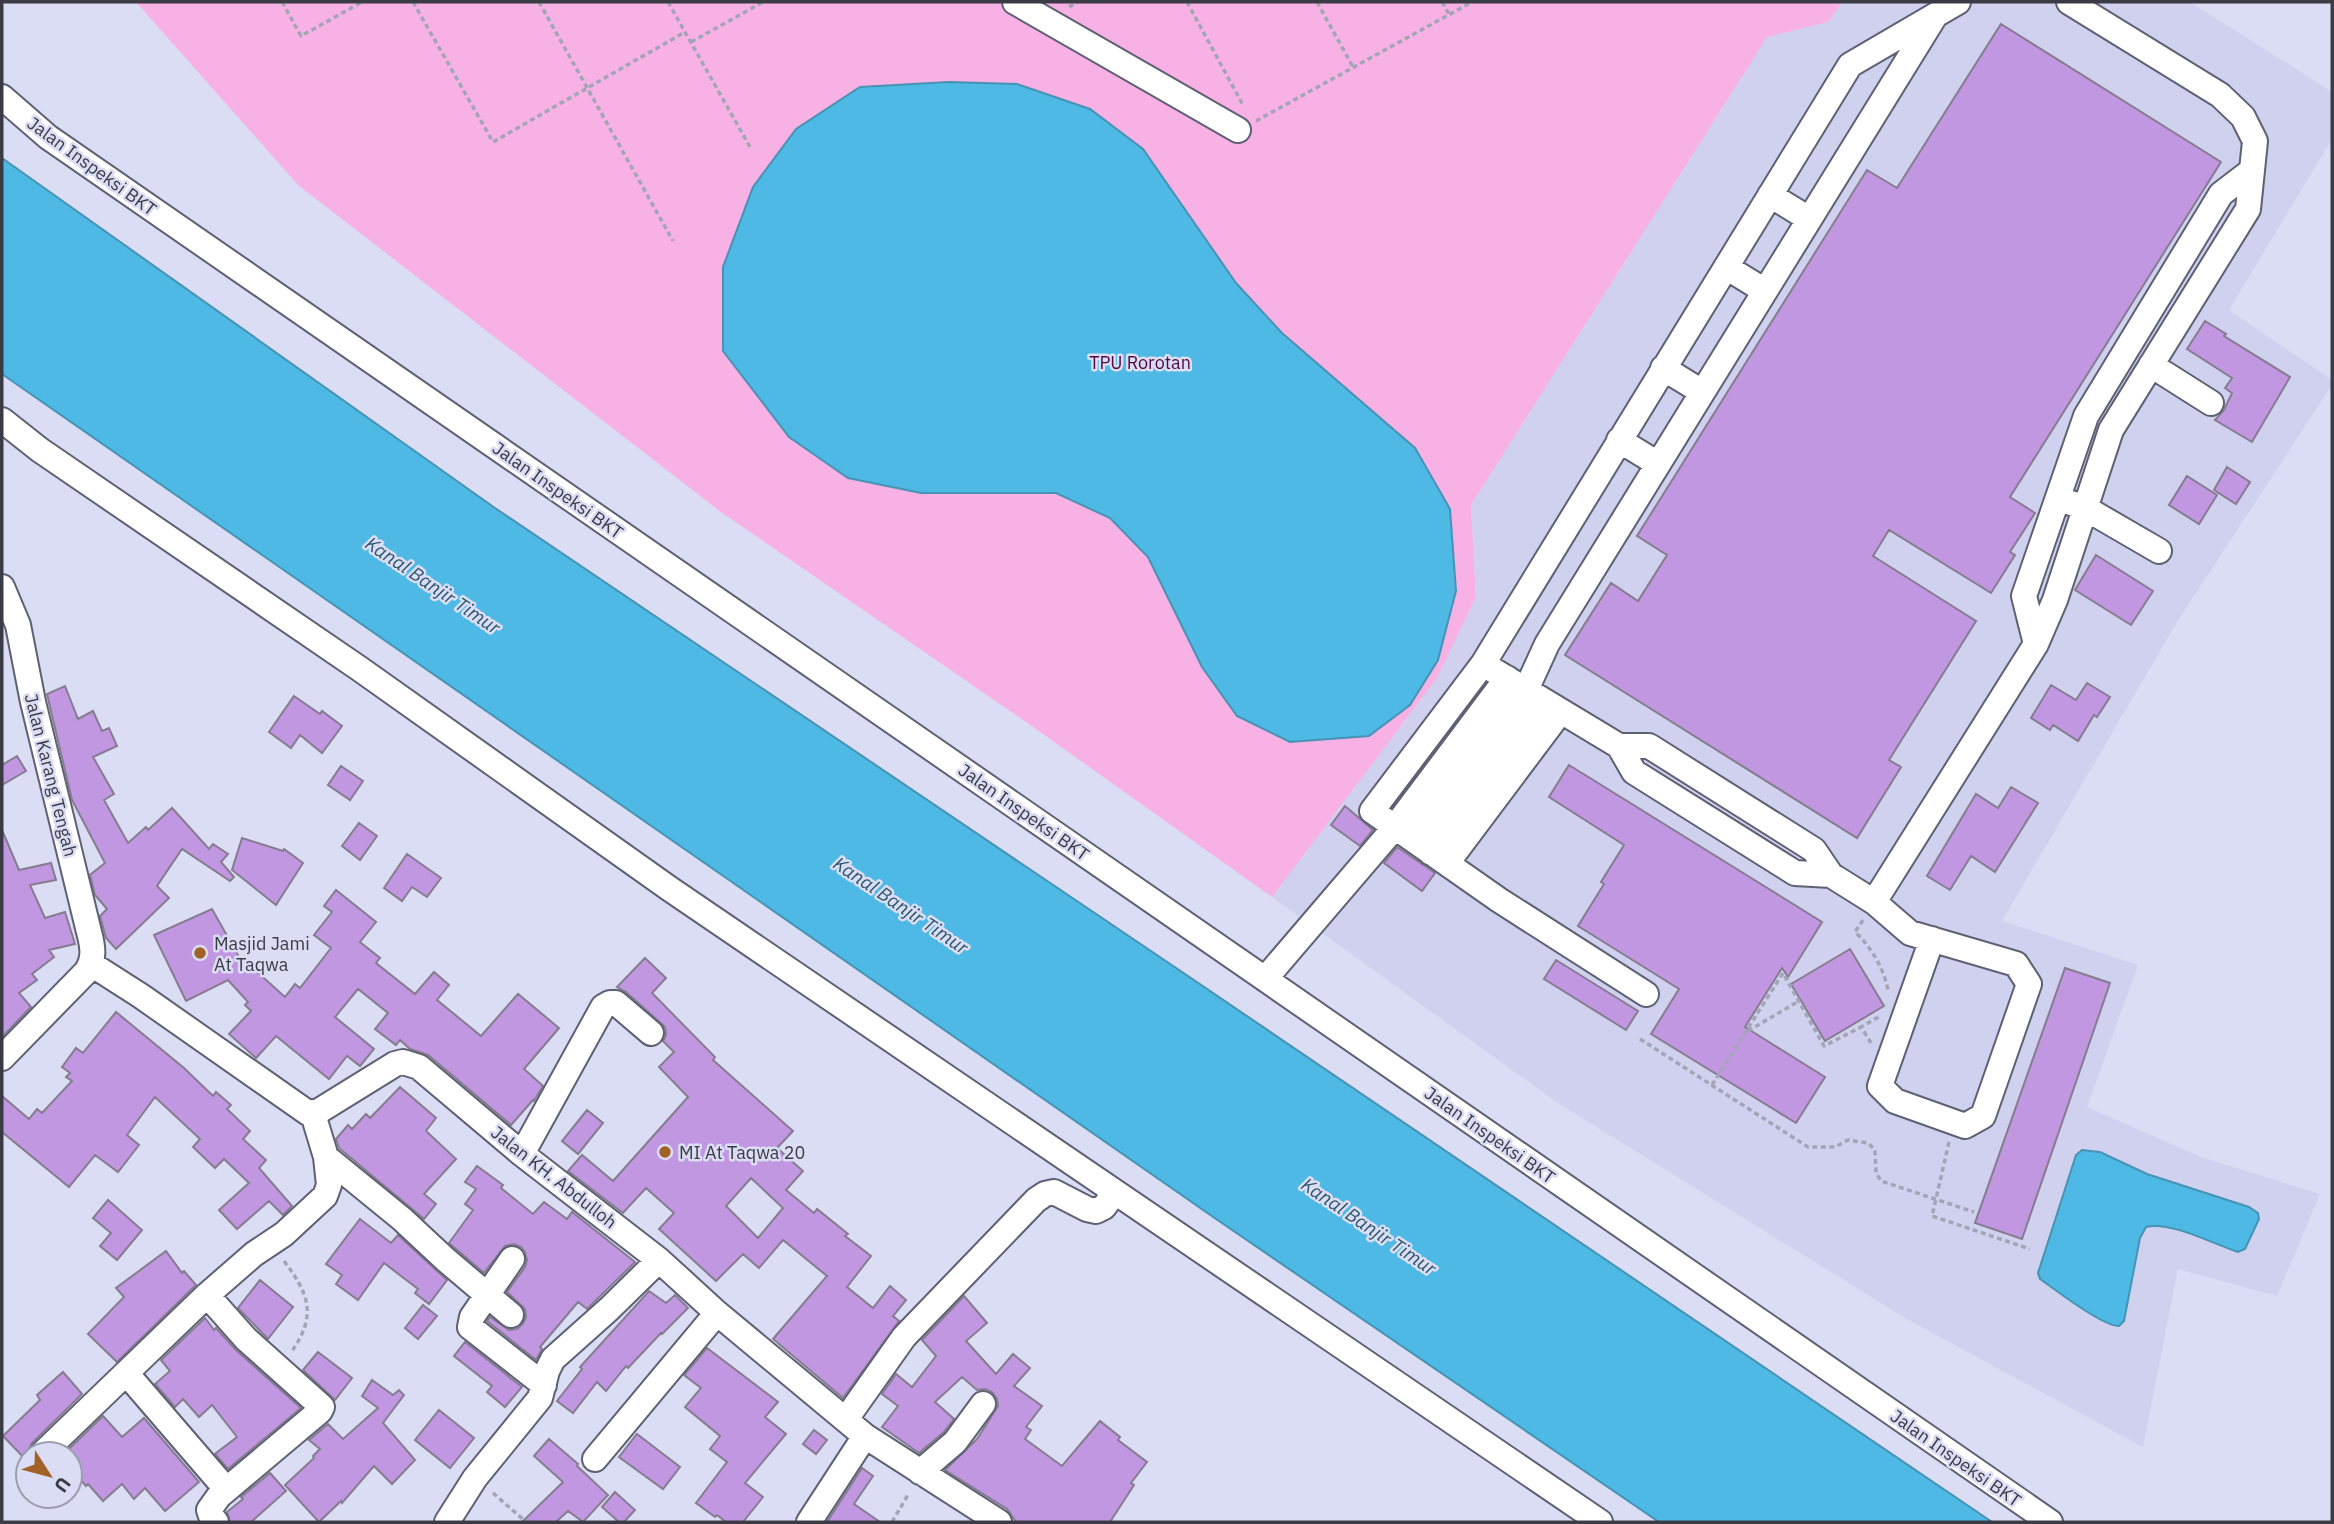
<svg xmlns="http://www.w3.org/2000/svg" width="2334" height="1524" viewBox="0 0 2334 1524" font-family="'IBM Plex Sans',sans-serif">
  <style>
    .built { fill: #cfd1ef }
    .green { fill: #f7b1e4 }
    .water { fill: #4db9e4; stroke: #4793b4; stroke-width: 2 }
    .building { fill: #c197e2; stroke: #867c8f; stroke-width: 2; fill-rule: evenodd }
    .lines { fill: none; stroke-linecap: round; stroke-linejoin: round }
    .minor-casing { stroke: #5e6073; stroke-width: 28 }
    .path { stroke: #a3a5b7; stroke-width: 3.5; stroke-dasharray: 5 3.5; stroke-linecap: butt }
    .minor { stroke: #fff; stroke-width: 24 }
    .poi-dot { fill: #a1622a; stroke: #dbddf4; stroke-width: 2.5 }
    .labels { text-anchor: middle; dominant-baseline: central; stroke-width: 5; stroke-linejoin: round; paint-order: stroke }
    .street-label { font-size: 18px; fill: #3a3b44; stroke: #dbddf4 }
    .park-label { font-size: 18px; fill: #4d0a41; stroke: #dbddf4 }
    .poi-label { font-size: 18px; fill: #3a3b44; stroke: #dbddf4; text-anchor: start }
    .water-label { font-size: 19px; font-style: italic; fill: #2a5669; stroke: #dbddf4 }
  </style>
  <rect width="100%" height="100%" fill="#dbddf4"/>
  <path class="built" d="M1842 2H2190L2332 92V139L2229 310 2332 380V385L2177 622 2002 921 2138 965 2087 1107 2201 1157 2320 1194 2277 1296 2178 1269 2143 1447 1907 1319 1558 1103 1272 897 1437 678 1476 597 1471 505 1767 37 1828 22Z"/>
  <path class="green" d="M136 2H1842L1828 22 1767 37 1471 505 1476 597 1437 678 1272 897 1029 724 721 512 298 185Z"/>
  <path class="water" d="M949 82 1017 84 1090 109 1143 149 1236 283 1282 333 1415 448 1450 509 1456 591 1438 660 1410 705 1369 736 1290 742 1237 716 1202 667 1148 557 1110 518 1056 493H921L848 478 789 437 723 351V267L753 187 796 129 860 87Z
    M2 158 495 508 1188 976 1992 1522H1659L1216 1219 2 374Z
    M2082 1150 2100 1152 2147 1174 2249 1207 2258 1213 2259 1219 2245 1249 2238 1252C2213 1244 2171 1221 2146 1227L2140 1238 2124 1321 2119 1326C2102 1326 2056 1290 2040 1279L2038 1273 2076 1155Z"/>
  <path class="building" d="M2001 24 2221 162 2010 497 2035 513 2010 552 2015 555 1991 593 1889 530 1873 556 1976 621 1889 760 1901 767 1857 838 1565 655 1611 583 1638 601 1667 555 1637 536 1867 170 1897 188Z
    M2205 321 2226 334 2224 336 2290 377 2252 442 2215 420 2224 410 2232 393 2225 388 2232 378 2187 349Z
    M2227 467 2250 482 2236 504 2214 490Z
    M2187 476 2217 495 2199 524 2169 505Z
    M2096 555 2153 591 2131 625 2075 590Z
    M2087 683 2110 697 2097 717 2094 715 2078 741 2053 725 2050 730 2031 718 2051 685 2076 700Z
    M65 686 78 719 93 711 102 731 109 728 117 746 93 757 114 794 104 800 128 843 146 827 148 830 172 808 209 849 213 844 228 854 221 862 234 877 230 881 182 849 157 886 169 898 116 949 106 938 100 916 107 909 95 895 90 875 105 863 72 800 47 694Z
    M294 696 320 714 322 711 342 726 322 753 300 735 291 748 269 732Z
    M17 756 26 771 2 785V765Z
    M1569 765 1822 922 1788 977 1782 968 1745 1027 1825 1077 1796 1123 1651 1034 1679 989 1578 926 1604 884 1601 882 1624 845 1549 797Z
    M341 766 363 781 350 800 328 785Z
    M2011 787 2038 803 1995 872 1971 856 1950 890 1927 876 1976 794 1998 808Z
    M1345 806 1373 830 1360 846 1331 825Z
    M359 823 377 836 360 860 342 846Z
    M2 830 19 870 51 863 56 880 30 885 45 918 65 912 75 944 49 950 54 957 32 974 37 980 19 993 31 1007 2 1037Z
    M242 838 283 851 284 849 303 863 276 905 232 870Z
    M1397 847 1435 873 1422 891 1384 863Z
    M407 854 441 878 427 897 412 887 402 901 384 888Z
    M336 890 376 922 360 942 380 958 376 963 415 994 434 972 449 985 437 1000 481 1036 518 994 559 1028 524 1069 543 1086 534 1101 533 1100 511 1125 428 1055 410 1049 400 1040 396 1045 375 1029 388 1013 358 989 335 1017 374 1049 360 1066 347 1056 329 1079 276 1036 256 1058 229 1034 251 1011 245 1005 248 1002 228 980 186 1001 154 935 212 909 243 964 246 962 285 997 295 984 300 988 331 948 314 935 332 912 324 906Z
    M1850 949 1884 1006 1825 1041 1791 984Z
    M645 958 666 978 652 993 715 1057 713 1060 793 1131 777 1148 803 1171 786 1190 814 1213 817 1209 848 1234 845 1236 871 1256 847 1287 873 1308 890 1286 906 1300 893 1316 899 1321 843 1398 773 1339 827 1276 783 1240 759 1268 743 1254 716 1281 659 1229 674 1213 646 1188 623 1213 568 1171 582 1155 613 1181 688 1097 659 1067 674 1052 663 1041 666 1035 665 1027 626 992 617 987ZM751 1178 783 1208 758 1238 726 1206Z
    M1556 960 1638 1011 1626 1030 1544 979Z
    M2065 968 2110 983 2022 1239 1975 1223Z
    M116 1012 184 1068 213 1096 216 1092 231 1105 227 1109 250 1131 243 1139 266 1160 259 1168 292 1206 283 1215 269 1201 237 1229 219 1210 249 1183 224 1159 215 1168 193 1147 200 1139 155 1097 127 1135 139 1145 118 1172 95 1155 69 1187 2 1132V1096L29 1119 37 1109 42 1113 72 1081 66 1077 70 1073 62 1067 76 1048 83 1053Z
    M400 1087 436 1118 426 1131 456 1159 424 1194 436 1204 424 1219 339 1148 336 1139 348 1125 352 1129 366 1114 370 1118Z
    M587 1110 603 1123 578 1154 562 1141Z
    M477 1166 503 1185 501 1188 533 1214 544 1202 567 1219 572 1212 635 1262 587 1309 578 1302 540 1347 542 1349 536 1360 487 1321 490 1317 509 1330 517 1329 523 1324 526 1317 525 1309 507 1292 525 1267 527 1260 525 1252 521 1247 514 1244 505 1246 484 1273 449 1243 473 1210 465 1204 476 1189 465 1182Z
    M108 1200 142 1230 117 1260 100 1246 111 1233 93 1218Z
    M360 1219 391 1243 398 1235 447 1280 429 1304 415 1293 418 1289 384 1263 358 1300 336 1284 342 1275 326 1264Z
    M166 1251 182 1273 184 1271 196 1285 117 1362 88 1334 124 1297 116 1288Z
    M260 1280 293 1307 268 1339 238 1308Z
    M649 1291 666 1303 675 1295 688 1308 662 1334 661 1333 628 1368 626 1366 606 1391 597 1382 573 1413 557 1401 582 1369 580 1367Z
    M964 1296 987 1323 966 1341 996 1374 1013 1354 1030 1368 1014 1386 1042 1406 1026 1427 1031 1430 1025 1439 1062 1466 1100 1421 1120 1437 1118 1440 1147 1462 1131 1483 1134 1485 1110 1522H1016L1007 1509 945 1470 977 1439 998 1406 997 1399 992 1392 985 1389 977 1390 962 1377 935 1402 954 1419 944 1432 919 1453 882 1427 898 1406 882 1394 896 1374 912 1387 936 1356 922 1340Z
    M423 1305 437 1316 418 1339 405 1328Z
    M205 1318 214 1330 216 1328 236 1350 301 1408 228 1469 215 1454 237 1437 212 1405 199 1417 183 1399 175 1407 155 1384 170 1371 161 1360Z
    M465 1342 522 1387 505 1407 487 1392 492 1386 454 1356Z
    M707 1348 778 1402 765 1417 786 1434 745 1483 763 1497 743 1522H726L717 1515 715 1517 696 1503 727 1462 710 1449 720 1436 685 1407 701 1388 684 1375Z
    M318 1352 352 1378 335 1400 303 1370Z
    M63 1372 82 1394 32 1443 28 1451 27 1461 3 1436 40 1400 37 1395Z
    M372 1380 393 1395 399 1390 404 1395 383 1423 415 1460 392 1484 374 1466 342 1503 341 1501 319 1522 285 1485 314 1458 313 1456 320 1449 309 1440 328 1424 343 1439 378 1408 362 1396Z
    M439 1410 474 1438 450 1468 415 1440Z
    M103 1416 122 1437 144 1418 199 1482 165 1511 145 1488 134 1499 122 1484 103 1501 88 1484 86 1486 79 1478 70 1486V1448Z
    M814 1430 827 1440 816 1454 803 1444Z
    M637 1434 680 1467 663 1489 619 1457Z
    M549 1439 578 1464 577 1466 608 1495 583 1522 568 1511 556 1522H522L563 1482 534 1456Z
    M862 1468 873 1476 854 1504 880 1522H827Z
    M270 1473 286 1491 251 1522H230L227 1512 243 1499 241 1497Z
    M615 1492 635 1510 624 1522H619L602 1507Z"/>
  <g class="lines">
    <defs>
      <path id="minor" d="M1015 2 1238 130
        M2 97 48 137 2050 1522
        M1770 195 1809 219
        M1726 267 1765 291
        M2151 365 2211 403
        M1663 368 1702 392
        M2 420 40 450 360 669 670 889 1600 1522
        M1619 440 1658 464
        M2071 503 2085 508 2159 551
        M2 587 18 625 33 702 89 932C93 947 95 959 86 972L2 1058
        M2036 644 2024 596 2086 416 2221 194 2251 171
        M1483 664 1619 746 1634 772 1795 873 1831 875
        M1619 746H1649L1814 850 1831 875 1874 902 1910 933 2016 964 2029 984 1983 1116 1965 1126 1895 1101 1880 1086 1932 939
        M1412 839 1526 690 1547 644 1935 16
        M1431 853 1546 702
        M1447 863 1561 711
        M1874 902 2036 644 2055 600 2111 430 2248 209 2255 141 2243 117 2220 95 2069 2
        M91 964 141 996 308 1113 319 1111 395 1064 403 1062 419 1067 522 1154 659 1260 717 1313 865 1436 999 1522
        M1265 979 1395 827 1507 678
        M1646 994 1499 900 1372 811 1483 664 1850 65 1958 2
        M522 1154 603 1007 610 1003H616L651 1033
        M326 1157 402 1219 446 1260 511 1315
        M512 1259 472 1317 470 1327 544 1385
        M207 1295 246 1339 322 1407 320 1411 219 1496 209 1510 211 1516 216 1522
        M127 1374 226 1489
        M846 1419 904 1337 1036 1200 1045 1194 1054 1192 1087 1209 1096 1211 1104 1207 1115 1192
        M42 1454 207 1295 254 1254 284 1234 325 1196 329 1185 326 1157 313 1114
        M595 1459 717 1313
        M920 1472 955 1442 983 1404
        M447 1522 475 1478 540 1398 547 1371 553 1359 609 1309 659 1260
        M809 1522 865 1436"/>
    </defs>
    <use href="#minor" class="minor-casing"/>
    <path class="path" d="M282 2 301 36 362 2
      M413 2 493 142 685 32
      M539 2 673 241
      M668 2 750 147
      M1187 2 1243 105
      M1317 2 1353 67
      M1442 2 1449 14
      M1069 7 1078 2
      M691 42 763 2
      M1256 121 1472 2
      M1863 920 1855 932C1871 946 1885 971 1888 991
      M1748 1031 1799 1001
      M1640 1039 1808 1147H1835L1848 1140 1868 1143 1875 1150 1876 1173 1881 1181 1974 1212
      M1871 1043 1861 1027 1880 1016
      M1712 1085 1783 973 1824 1046 1861 1027
      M1949 1142 1932 1216 2030 1249
      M284 1261C309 1294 317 1315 292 1351
      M493 1493 525 1521 534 1522
      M892 1522 909 1493"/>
    <use href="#minor" class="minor"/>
  </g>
  <g class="poi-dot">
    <circle cx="200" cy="953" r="7"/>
    <circle cx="665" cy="1152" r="7"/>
  </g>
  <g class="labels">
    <g class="street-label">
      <text transform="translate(92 166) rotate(36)">Jalan Inspeksi BKT</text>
      <text transform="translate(558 490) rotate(35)">Jalan Inspeksi BKT</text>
      <text transform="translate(51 775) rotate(76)">Jalan Karang Tengah</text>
      <text transform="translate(1024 812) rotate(35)">Jalan Inspeksi BKT</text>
      <text transform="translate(1490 1135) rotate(35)">Jalan Inspeksi BKT</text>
      <text transform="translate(554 1177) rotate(38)">Jalan KH. Abdulloh</text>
      <text transform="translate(1956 1458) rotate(35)">Jalan Inspeksi BKT</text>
    </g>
    <g class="park-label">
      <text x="1140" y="362">TPU Rorotan</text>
    </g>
    <g class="poi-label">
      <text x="214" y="943">Masjid Jami<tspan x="214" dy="21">At Taqwa</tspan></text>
      <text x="679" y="1152">MI At Taqwa 20</text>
    </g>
    <g class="water-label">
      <text transform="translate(433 585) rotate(34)">Kanal Banjir Timur</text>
      <text transform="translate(901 905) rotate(34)">Kanal Banjir Timur</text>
      <text transform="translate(1369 1226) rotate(34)">Kanal Banjir Timur</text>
    </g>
  </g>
  <rect width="2334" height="1524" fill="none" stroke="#3a3b44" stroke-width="7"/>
  <g transform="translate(49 1475) rotate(126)"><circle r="33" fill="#dbddf4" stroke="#9b9cae" stroke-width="2"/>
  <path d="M0-5L12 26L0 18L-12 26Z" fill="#a1622a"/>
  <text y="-10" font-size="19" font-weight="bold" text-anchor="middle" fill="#3a3b44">U</text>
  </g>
</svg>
